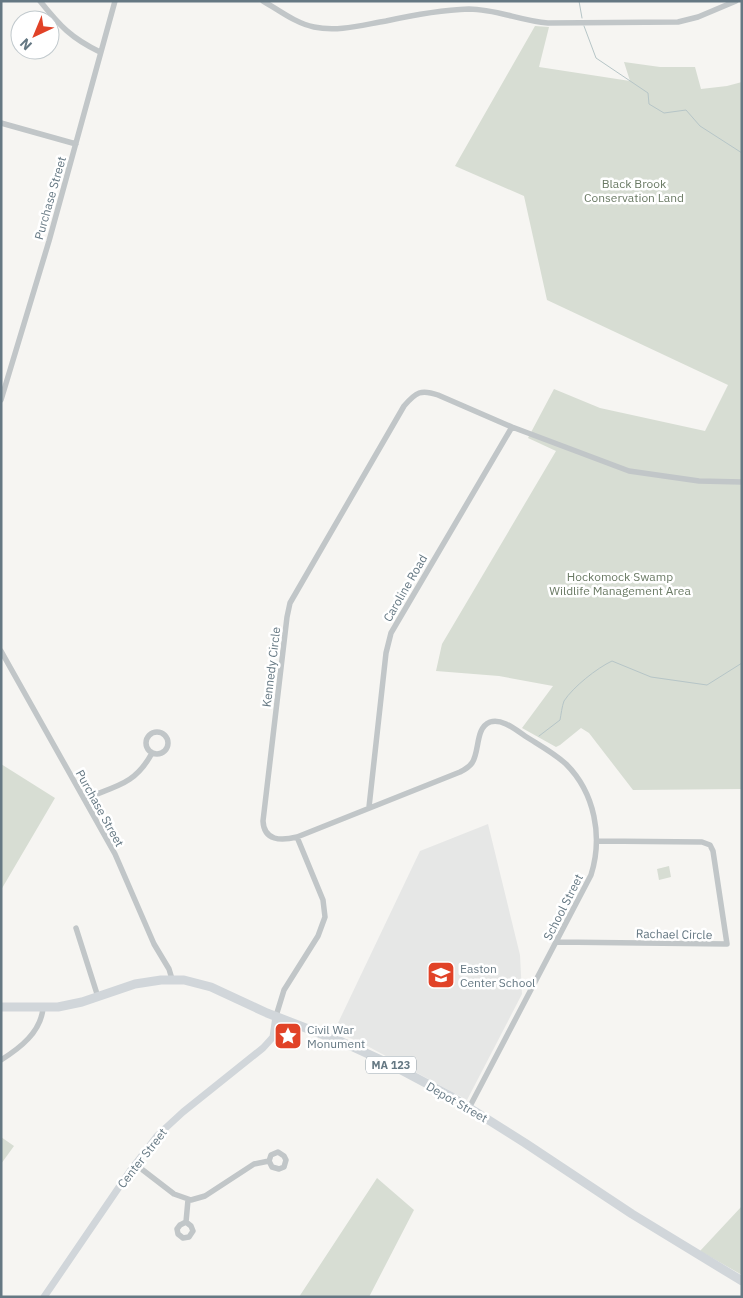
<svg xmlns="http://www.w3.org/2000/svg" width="743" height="1298" viewBox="0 0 743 1298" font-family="'IBM Plex Sans',sans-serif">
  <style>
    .built { fill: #e6e7e6 }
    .green { fill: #d7ddd3 }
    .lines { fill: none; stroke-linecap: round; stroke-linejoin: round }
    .stream { stroke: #b6c5c7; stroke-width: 1 }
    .minor { stroke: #c1c6c8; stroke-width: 5.5 }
    .major { stroke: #d1d6da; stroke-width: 7 }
    .highway { stroke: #d1d6da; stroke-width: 9 }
    .labels { text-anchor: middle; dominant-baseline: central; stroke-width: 5; stroke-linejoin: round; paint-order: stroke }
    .shield { fill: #fff; stroke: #93a0a8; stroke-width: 1 }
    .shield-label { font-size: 11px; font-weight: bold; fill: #657883 }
    .park-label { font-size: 12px; fill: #6a7a64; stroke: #fff }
    .street-label { font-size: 12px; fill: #657883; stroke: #fff }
    .poi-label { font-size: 12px; fill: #657883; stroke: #fff; text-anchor: start }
  </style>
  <rect width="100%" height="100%" fill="#f6f5f2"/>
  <path class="built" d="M488 824 520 955 522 994 467 1100 360 1042 335 1032 340 1024 338 1023 420 851Z"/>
  <path class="green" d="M535 26 549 27 539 67 630 81 624 62 660 67H695L701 89 727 86 742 82V789L633 790 589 733 581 728 560 745 556 747 522 728 553 686 499 676 436 671 442 644 556 451 528 438 554 389 600 408 705 431 728 385 547 300 524 196 455 166Z
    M1 764 55 798 1 890Z
    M669 866 671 877 659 880 657 869Z
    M1 1137 14 1146 1 1164Z
    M377 1178 414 1210 369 1297H299Z
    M742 1206V1275L700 1251Z"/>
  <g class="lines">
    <path class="stream" d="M579 1 582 18
      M584 26 596 58 648 93 649 104 664 113 686 110 700 126 742 153
      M539 736 560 720C561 715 562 706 564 701 573 687 597 668 612 661L651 677 707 685 742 663"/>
    <path class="minor" d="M40 1C60 26 71 38 100 52
      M263 1C279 10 295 23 314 27 338 32 362 25 386 21 413 15 441 10 469 9 496 9 521 21 548 23L678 22 698 17 736 1
      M1 123 76 144
      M1 400 49 241 115 1
      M1 651 115 854 154 944 169 969 172 979
      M146 743a11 11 0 1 1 22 0a11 11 0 1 1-22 0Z
      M84 799C115 786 135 785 152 753
      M369 807 386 653 391 633 512 427
      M76 928 98 997
      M556 942 727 944 713 851 710 845 702 842 597 841
      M276 1016 284 990 318 936 325 917 323 900 297 837
      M1 1060C20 1048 41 1032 43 1008
      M469 1108 591 875C603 837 595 793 566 764 554 753 539 745 525 736 516 730 502 718 490 722 475 728 480 751 472 763 469 767 464 770 460 772L297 837C281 841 264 841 263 821L287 617 290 603 404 406C416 392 421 389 438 395L512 427 629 471 699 481 742 482
      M135 1164 174 1194 191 1200 205 1196 254 1164 269 1161 272 1167 279 1169 284 1167 286 1160 284 1156 278 1152 271 1155 269 1161
      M186 1222 191 1226 193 1231 189 1237 183 1238 178 1234 177 1229 180 1225 186 1222 188 1200"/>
    <path class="major" d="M44 1297 130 1171 158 1135 183 1112 263 1048 273 1037 276 1016"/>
    <path class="highway" d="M1 1007H58L82 1002 135 984 161 980H184L211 987 267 1013 342 1042 390 1064 452 1097 525 1143 632 1214 742 1281"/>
  </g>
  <defs>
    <symbol id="school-square" viewBox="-11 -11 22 22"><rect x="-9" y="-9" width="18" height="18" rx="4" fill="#e14227" stroke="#fff"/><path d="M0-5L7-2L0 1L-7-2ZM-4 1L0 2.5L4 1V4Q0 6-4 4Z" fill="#fff"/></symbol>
    <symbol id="sight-square" viewBox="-11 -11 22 22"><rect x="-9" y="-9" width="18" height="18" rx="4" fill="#e14227" stroke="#fff"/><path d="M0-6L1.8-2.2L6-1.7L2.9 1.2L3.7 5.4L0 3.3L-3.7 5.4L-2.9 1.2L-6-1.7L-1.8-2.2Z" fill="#fff"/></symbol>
  </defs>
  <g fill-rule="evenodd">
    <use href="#school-square" x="425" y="959" width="32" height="32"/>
    <use href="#sight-square" x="272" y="1020" width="32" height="32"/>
  </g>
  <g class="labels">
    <rect class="shield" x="366" y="1056.5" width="50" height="17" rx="4"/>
    <g class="shield-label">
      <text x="391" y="1065">MA 123</text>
    </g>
    <g class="park-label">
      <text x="634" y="183">Black Brook<tspan x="634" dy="14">Conservation Land</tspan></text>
      <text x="620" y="576">Hockomock Swamp<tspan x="620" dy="14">Wildlife Management Area</tspan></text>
    </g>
    <g class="street-label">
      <text transform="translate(50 198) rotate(-74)">Purchase Street</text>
      <text transform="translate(405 588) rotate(-60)">Caroline Road</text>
      <text transform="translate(271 667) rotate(-83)">Kennedy Circle</text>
      <text transform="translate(100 808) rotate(61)">Purchase Street</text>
      <text transform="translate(563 907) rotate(-63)">School Street</text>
      <text transform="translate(674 934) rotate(1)">Rachael Circle</text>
      <text transform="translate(457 1102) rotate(30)">Depot Street</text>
      <text transform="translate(142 1158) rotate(-52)">Center Street</text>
    </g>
    <g class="poi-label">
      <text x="460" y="968">Easton<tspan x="460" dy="14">Center School</tspan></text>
      <text x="307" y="1029">Civil War<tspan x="307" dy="14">Monument</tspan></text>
    </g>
  </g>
  <rect width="743" height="1298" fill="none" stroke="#657883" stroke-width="5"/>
  <g transform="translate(35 35) rotate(224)"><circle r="24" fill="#ffffff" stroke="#c1c9cd"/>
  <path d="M0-4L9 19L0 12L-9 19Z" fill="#e14227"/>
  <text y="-8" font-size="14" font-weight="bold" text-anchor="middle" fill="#657883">N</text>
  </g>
</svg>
